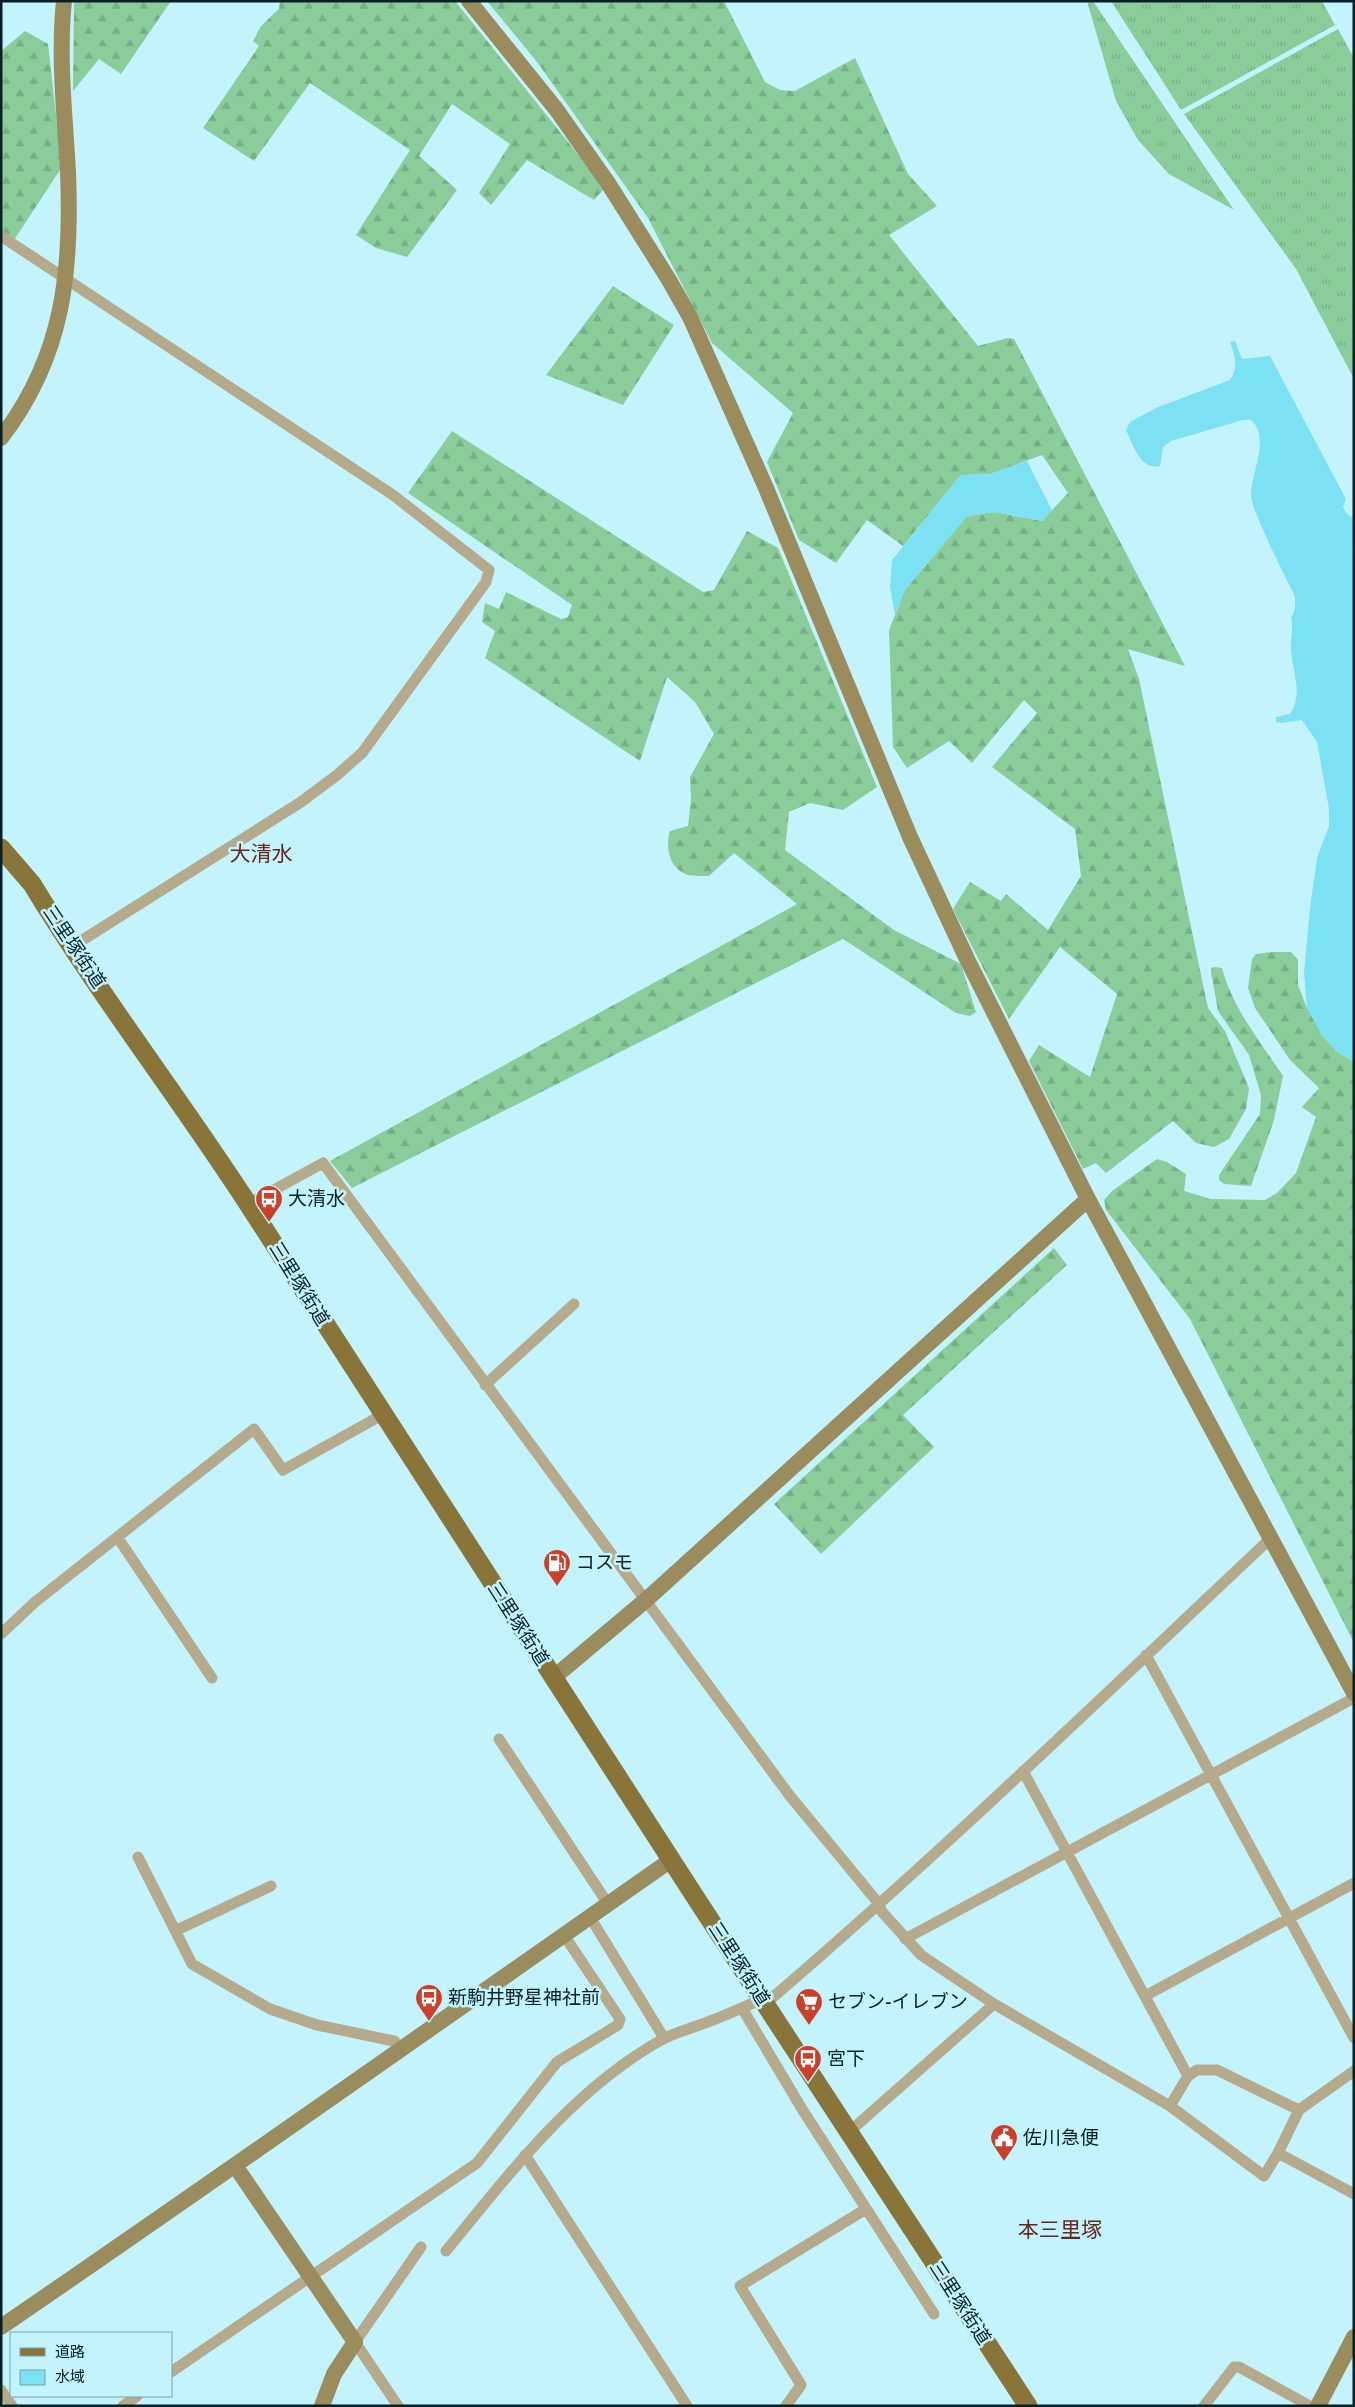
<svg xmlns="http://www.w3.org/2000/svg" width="1355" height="2407" viewBox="0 0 1355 2407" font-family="Signika,'Noto Sans JP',sans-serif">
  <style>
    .grass { fill: url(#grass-tufts) }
    .forest { fill: url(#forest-firs) }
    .water { fill: #7de1f4 }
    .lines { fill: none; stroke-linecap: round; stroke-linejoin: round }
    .street { stroke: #b5ab8c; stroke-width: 11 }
    .secondary { stroke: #9b8c5d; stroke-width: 16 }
    .primary { stroke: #897539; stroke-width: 19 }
    .labels { text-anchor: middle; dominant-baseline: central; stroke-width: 5; stroke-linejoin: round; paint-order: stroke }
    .street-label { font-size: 19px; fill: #082126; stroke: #c3f4fe }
    .poi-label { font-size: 19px; fill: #082126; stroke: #c3f4fe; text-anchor: start }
    .quarter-label { font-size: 21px; fill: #69251a; stroke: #c3f4fe }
  </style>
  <defs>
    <pattern id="grass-tufts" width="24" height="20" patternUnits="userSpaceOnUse" patternTransform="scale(1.25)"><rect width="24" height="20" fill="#8bcc9b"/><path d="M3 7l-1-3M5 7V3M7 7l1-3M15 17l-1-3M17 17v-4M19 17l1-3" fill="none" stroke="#76af85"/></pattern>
    <pattern id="forest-firs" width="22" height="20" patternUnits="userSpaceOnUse" patternTransform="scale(1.25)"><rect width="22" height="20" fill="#8bcc9b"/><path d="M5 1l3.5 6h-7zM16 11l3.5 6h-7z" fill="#76af85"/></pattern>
  </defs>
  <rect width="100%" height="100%" fill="#c3f4fe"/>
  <path class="grass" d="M1087 1H1093L1234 210 1169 174 1138 140 1116 101Z
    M1111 1H1322L1335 25 1181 110Z
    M1338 29 1354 58V379L1296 269 1184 114Z"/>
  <path class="forest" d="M74 1H171L121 74 99 59 73 91Z
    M280 1H455L605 188 594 200 527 160 491 205 479 193 510 144 452 104 419 156 457 190 407 257 376 248 356 235 410 150 310 83 254 161 203 128 259 46 253 41 261 26 279 9Z
    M487 1H724L765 82 780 90 795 91 855 58 908 174 937 206 889 235 978 346 1008 338 1014 339 1185 666 1128 649 1139 679 1208 1008 1225 1031 1249 1088 1246 1109 1229 1139 1214 1147 1196 1143 1173 1121 1106 1173 1096 1163 1083 1169 1029 1061 1039 1045 1090 1077 1117 994 1060 947 1009 1019 953 909 970 882 1001 901 1006 894 1048 930 1081 876 1075 829 992 767 1037 713 1024 700 972 763 949 741 907 768 893 747 889 630 905 590 967 516 995 512 1042 521 1068 493 1042 455 991 474 961 475 903 546 867 520 836 563 799 540 767 462 793 413 712 343 648 218 537 62Z
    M25 31 48 44 62 167 14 240 1 232V51Z
    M613 286 674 325 623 405 546 375Z
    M452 431 703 592 714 590 747 531 778 548 877 787 843 810 810 803 789 812 785 850 894 930 961 964 976 1012 970 1016 956 1013 843 939 352 1188 330 1161 797 904 734 853 709 876C702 876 695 876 688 875 669 869 665 847 670 831L688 826 691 799 690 777 714 734 695 702 667 677 640 761 485 658 495 631 482 622 485 603 499 609 506 592 561 619 568 617 572 605 408 493Z
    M1273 952H1291L1298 960V985L1307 1008 1336 1051 1354 1062V1643L1190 1319 1106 1210 1104 1200 1112 1191 1157 1159 1167 1162 1186 1174 1184 1191 1211 1199 1265 1200 1277 1193 1296 1173 1316 1117 1302 1107 1319 1088 1290 1060 1255 1008 1248 988 1252 959 1256 954Z
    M1215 967 1222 968C1232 1007 1261 1043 1283 1076L1274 1120 1251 1186 1224 1184 1219 1180V1175L1260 1114 1261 1095 1249 1055 1218 1011 1211 972V968Z
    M1054 1248 1067 1265 903 1415 934 1447 821 1554 774 1504Z"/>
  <path class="water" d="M1235 341 1242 359 1270 356 1346 499 1343 507 1346 513 1352 517 1354 515V548L1352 550 1354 554V1062L1336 1051 1322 1036 1307 1008 1304 973 1310 908 1317 858 1329 826V809L1317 742 1302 720 1281 723 1276 722V717L1290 714C1304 693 1292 672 1291 649 1290 639 1294 628 1291 618 1296 611 1296 602 1294 594 1286 579 1250 507 1251 495 1251 473 1271 437 1251 420H1243L1171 441 1163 447 1160 466C1141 471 1133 445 1126 430L1130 422 1158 407 1230 380C1239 366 1235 357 1230 342Z
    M1027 461 1052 510 1042 521 995 512 967 516 905 590 895 615 890 587 892 560 961 475 991 474Z"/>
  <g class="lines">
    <path class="street" d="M1 236 393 495 489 570 486 582 362 753 337 775 301 802 73 946
      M248 1204 323 1163 790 1796 875 1899 883 1913 921 1955 994 2004 1170 2106 1264 2176 1278 2153 1354 2194
      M485 1385 574 1304
      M118 1538 212 1678
      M1 1634 35 1602 254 1429 283 1470 382 1415
      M1146 1655 1354 2038
      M499 1739 608 1904
      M1023 1771 1188 2076
      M138 1857 192 1964 270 2009 317 2025 394 2041 401 2048
      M590 1917 664 2038
      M177 1930 271 1886
      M905 1939 1354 1698
      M1145 1996 1354 1883
      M765 2004C939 1855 1104 1695 1271 1538
      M742 2008 802 2109 934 2314
      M1170 2106 1188 2076 1197 2070H1217L1299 2110 1278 2153
      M1299 2110 1354 2071
      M849 2132 994 2004
      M525 2155 687 2406
      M446 2251C510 2173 573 2089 663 2039 675 2033 689 2029 702 2024 722 2017 742 2008 762 1999
      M171 2372 477 2163 557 2062 618 2025 620 2019 564 1935
      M1 2390 12 2406
      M123 2406 137 2396
      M398 2406 355 2342 421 2247
      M786 2406 801 2385 740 2286 866 2209
      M1204 2406 1234 2367H1239L1310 2406"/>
    <path class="secondary" d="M469 1 556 109 608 183 669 280 690 317 766 488 910 837 967 959 1088 1199 1354 1693
      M1 438C64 356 72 271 68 172 65 115 58 59 64 1
      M553 1678 646 1600 1088 1199
      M236 2167 355 2342 334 2374 322 2406
      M1 2327C226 2173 448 2016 671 1860
      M1318 2406 1354 2337"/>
    <path class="primary" d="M1 848 32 884C100 996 181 1100 252 1210 508 1610 767 2009 1028 2406"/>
  </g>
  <defs>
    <symbol id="bus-pin" viewBox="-11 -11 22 30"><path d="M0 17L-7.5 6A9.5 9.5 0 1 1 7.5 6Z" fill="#cc402b" stroke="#c3f4fe"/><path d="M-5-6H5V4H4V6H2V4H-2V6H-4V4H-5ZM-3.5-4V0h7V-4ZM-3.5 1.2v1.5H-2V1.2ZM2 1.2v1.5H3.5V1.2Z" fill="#fff"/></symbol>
    <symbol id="fuel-pin" viewBox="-11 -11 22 30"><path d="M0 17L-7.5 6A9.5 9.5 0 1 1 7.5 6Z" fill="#cc402b" stroke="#c3f4fe"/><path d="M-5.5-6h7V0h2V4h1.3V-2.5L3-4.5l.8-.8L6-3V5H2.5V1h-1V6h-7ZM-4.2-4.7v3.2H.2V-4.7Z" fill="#fff"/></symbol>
    <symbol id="supermarket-pin" viewBox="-11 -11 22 30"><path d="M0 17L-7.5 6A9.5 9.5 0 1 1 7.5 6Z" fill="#cc402b" stroke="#c3f4fe"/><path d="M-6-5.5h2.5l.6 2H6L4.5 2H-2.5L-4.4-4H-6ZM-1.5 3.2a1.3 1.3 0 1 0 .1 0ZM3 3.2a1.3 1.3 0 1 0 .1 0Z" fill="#fff"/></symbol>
    <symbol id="civic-pin" viewBox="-11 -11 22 30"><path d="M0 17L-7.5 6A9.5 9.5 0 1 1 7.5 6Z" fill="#cc402b" stroke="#c3f4fe"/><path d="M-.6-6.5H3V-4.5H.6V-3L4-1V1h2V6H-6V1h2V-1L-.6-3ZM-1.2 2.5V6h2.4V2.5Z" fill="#fff"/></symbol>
  </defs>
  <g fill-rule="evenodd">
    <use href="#bus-pin" x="253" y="1183" width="32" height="43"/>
    <use href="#fuel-pin" x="541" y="1547" width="32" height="43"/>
    <use href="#bus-pin" x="413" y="1982" width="32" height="43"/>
    <use href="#supermarket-pin" x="793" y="1986" width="32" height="43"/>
    <use href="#bus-pin" x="792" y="2043" width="32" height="43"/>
    <use href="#civic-pin" x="988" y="2122" width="32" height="43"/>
  </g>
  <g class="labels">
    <g class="street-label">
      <text transform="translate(74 947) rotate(56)">三里塚街道</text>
      <text transform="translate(299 1284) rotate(58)">三里塚街道</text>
      <text transform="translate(518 1624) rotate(57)">三里塚街道</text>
      <text transform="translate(739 1964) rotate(57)">三里塚街道</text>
      <text transform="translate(960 2303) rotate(57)">三里塚街道</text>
    </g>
    <g class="poi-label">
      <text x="288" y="1199">大清水</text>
      <text x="576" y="1563">コスモ</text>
      <text x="448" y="1998">新駒井野星神社前</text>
      <text x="828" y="2002">セブン-イレブン</text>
      <text x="827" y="2059">宮下</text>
      <text x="1023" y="2138">佐川急便</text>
    </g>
    <g class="quarter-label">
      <text x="261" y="854">大清水</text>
      <text x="1060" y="2230">本三里塚</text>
    </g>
  </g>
  <rect width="1355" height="2407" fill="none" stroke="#082126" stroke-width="5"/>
  <rect x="10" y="2332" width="162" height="65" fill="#c3f4fe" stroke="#78a0a8"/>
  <rect x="20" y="2348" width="25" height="8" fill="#897539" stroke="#78a0a8"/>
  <text x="55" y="2357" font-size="15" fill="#082126">道路</text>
  <rect x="20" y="2370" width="25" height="15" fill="#7de1f4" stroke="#78a0a8"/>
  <text x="55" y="2382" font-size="15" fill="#082126">水域</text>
</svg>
